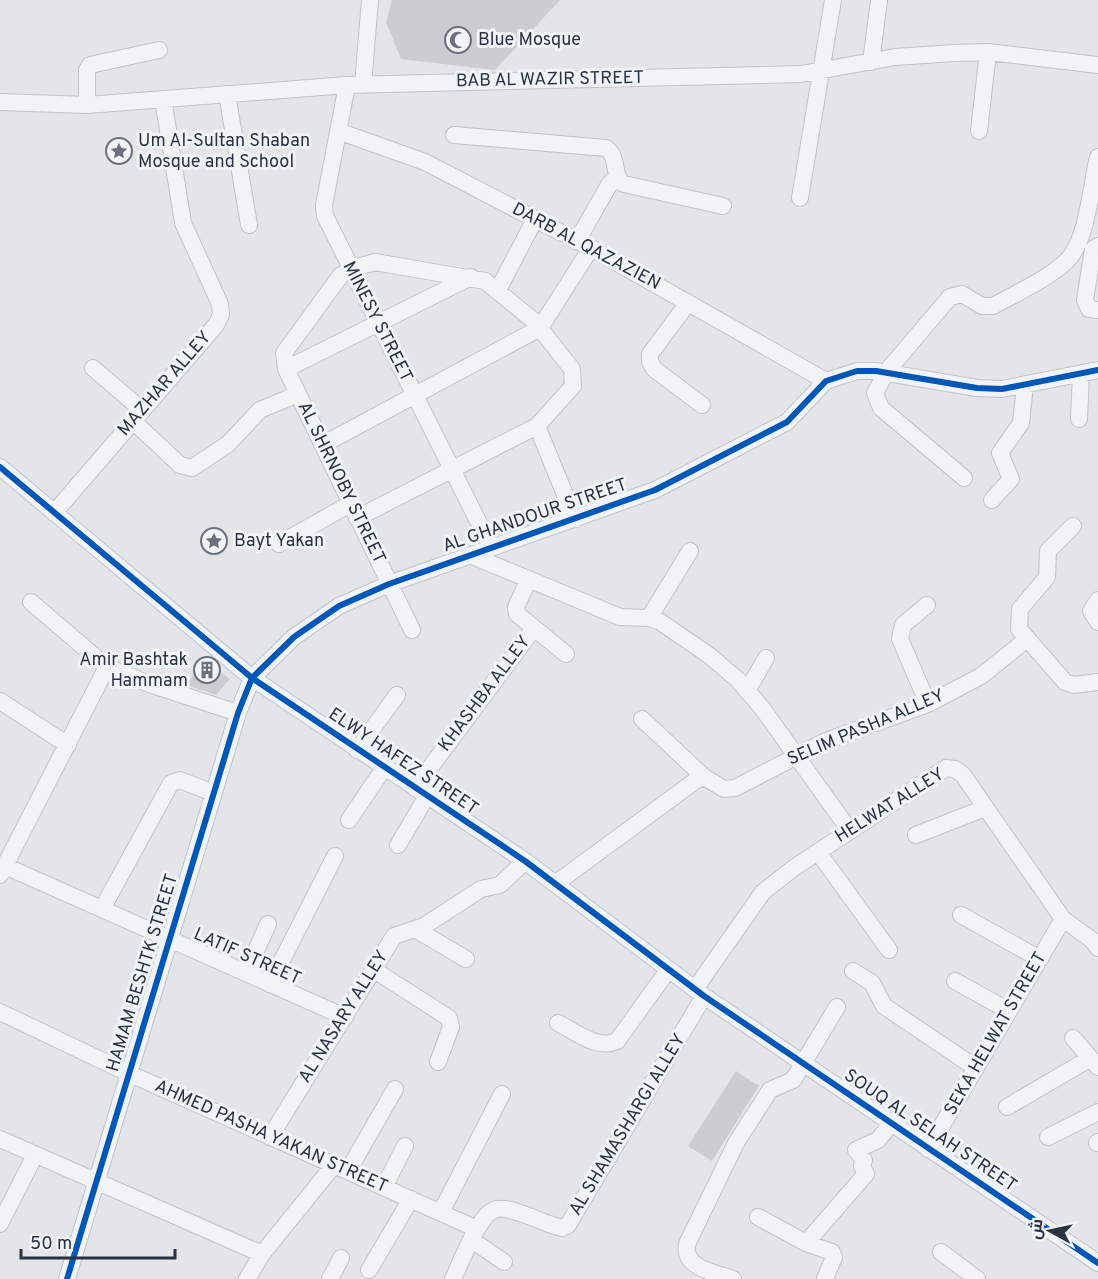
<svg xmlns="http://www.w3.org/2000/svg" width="1098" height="1279" viewBox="0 0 1098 1279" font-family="Overpass,Cairo,sans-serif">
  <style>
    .building { fill: #cbcdd0 }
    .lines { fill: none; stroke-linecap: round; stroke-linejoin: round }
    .minor-casing { stroke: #c1c3c6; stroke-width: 18 }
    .minor { stroke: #f2f3f5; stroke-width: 16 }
    .cycleway-casing { stroke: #f1f4f7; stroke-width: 10 }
    .cycleway { stroke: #0057b8; stroke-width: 6 }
    .labels { text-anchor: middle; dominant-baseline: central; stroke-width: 6; stroke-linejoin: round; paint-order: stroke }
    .poi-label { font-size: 18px; fill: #293342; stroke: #f1f4f7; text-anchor: start }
    .street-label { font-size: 18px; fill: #293342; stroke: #f1f4f7 }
  </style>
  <rect width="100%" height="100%" fill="#e3e5e8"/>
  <path class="building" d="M392 0H560L495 70 401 59 386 22Z
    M203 660 230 679 216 695 187 685Z
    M736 1071 759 1086 712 1161 688 1146Z"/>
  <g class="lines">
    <defs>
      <path id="minor" d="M871 62 879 0
        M347 85 324 205 325 216 491 547
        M363 85 370 0
        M227 94 249 225
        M0 102 87 105 347 85 801 74 895 57 954 53 988 52 1098 65
        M87 105V70L90 65 159 50
        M338 131 425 162 591 248 826 381
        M979 131 988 52
        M454 135 606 148C620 158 611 176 624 184L723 206
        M800 198 833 0
        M577 241 609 185 617 177
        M1098 246 1093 249 1085 300 1089 309 1098 310
        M498 290 535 219
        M688 303 650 354V362L654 369 702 405
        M93 368 142 410
        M286 369 471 277
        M1079 419 1081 374
        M133 421 180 465 192 468 228 444 260 410 298 394
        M537 426 575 519
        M322 445 540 328 591 248
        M0 467 252 678 525 861 704 996 1098 1263
        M964 478 881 408 875 393 887 371 950 297 962 294 982 306H993C1015 294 1056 275 1071 256 1088 233 1091 185 1098 157
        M992 500 1011 479 1000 453 1021 423 1025 385
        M54 513 216 325 221 315 220 304 183 223 163 99
        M357 518 537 426 573 386 572 369 534 321 485 281 375 262 351 269 341 275 284 353 286 369 412 630
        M1073 526 1048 551 1047 577 1020 609 1019 629 1065 682 1074 685 1098 682
        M279 544 350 504
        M470 555 620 617 649 618 659 621 710 656 738 680 762 708 850 831
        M529 579 516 607 517 614 566 654
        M1098 600 1091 611 1098 622
        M31 602 107 667 152 685 238 713
        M927 605 903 625 900 639 928 704
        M649 618 690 551
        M747 691 766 658
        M0 701 68 745
        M642 719 704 777
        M357 750 397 695
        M415 788 534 628
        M349 820 384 768
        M916 835 985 808
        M398 845 427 796
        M818 852 889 950
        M5 866 345 1017
        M0 875 107 667
        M555 884 695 781 704 777 724 789 735 788 826 741 928 704 981 676 1026 640
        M102 909 171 783 180 780 213 793
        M961 915 1040 959
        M415 929 466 959
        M374 970 449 1018 451 1027 438 1062
        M853 971 872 983 884 1006 976 1068
        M246 973 268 924
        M955 981 1009 1011
        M270 984 335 856
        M695 989 763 892 795 867 946 768 955 769 963 775 1063 919 1092 940 1098 948
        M0 1012 128 1073 477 1229
        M558 1023C576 1032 597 1050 617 1041L669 969
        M1073 1038 1098 1067
        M1007 1107 1089 1059
        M270 1137 394 936 424 926 481 889 500 885 525 861
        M1048 1137 1098 1112
        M0 1139 262 1254
        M1097 1143 1098 1142
        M928 1149 1063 919
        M348 1171 395 1089
        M384 1187 405 1146
        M441 1212 502 1094
        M758 1217 806 1243 832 1252 834 1257 825 1279
        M0 1224 35 1155
        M472 1240 504 1262
        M806 1243 866 1174 862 1166 864 1160 856 1150 878 1140 891 1124
        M941 1252 977 1279
        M369 1270 411 1199
        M67 1279 238 713 252 678 294 637 339 606 389 584 655 490 787 422 826 381 857 371H876L977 388 1002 389 1098 370
        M247 1279 262 1254 334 1165
        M330 1279 341 1258
        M453 1279C461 1263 479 1212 497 1209 510 1206 541 1222 555 1226L562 1228 568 1225 704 996
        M733 1279C716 1273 682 1268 687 1244L736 1143 770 1090 793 1080 837 1007"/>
    </defs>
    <use href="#minor" class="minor-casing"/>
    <use href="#minor" class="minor"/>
    <defs>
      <path id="cycleway" d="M0 467 252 678 525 861 704 996 1098 1263
        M67 1279 238 713 252 678 294 637 339 606 389 584 655 490 787 422 826 381 857 371H876L977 388 1002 389 1098 370"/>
    </defs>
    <use href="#cycleway" class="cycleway-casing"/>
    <use href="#cycleway" class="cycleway"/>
  </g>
  <defs>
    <symbol id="mosque-ring" viewBox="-11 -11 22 22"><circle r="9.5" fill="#f1f4f7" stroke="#6a717c" stroke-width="1.5"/><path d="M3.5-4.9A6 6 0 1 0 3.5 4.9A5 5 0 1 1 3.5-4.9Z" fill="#6a717c"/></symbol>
    <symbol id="sight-ring" viewBox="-11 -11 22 22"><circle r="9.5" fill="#f1f4f7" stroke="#6a717c" stroke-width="1.5"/><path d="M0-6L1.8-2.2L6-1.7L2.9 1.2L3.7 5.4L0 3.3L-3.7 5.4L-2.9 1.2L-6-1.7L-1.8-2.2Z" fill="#6a717c"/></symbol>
    <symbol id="building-ring" viewBox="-11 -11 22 22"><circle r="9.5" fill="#f1f4f7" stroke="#6a717c" stroke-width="1.5"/><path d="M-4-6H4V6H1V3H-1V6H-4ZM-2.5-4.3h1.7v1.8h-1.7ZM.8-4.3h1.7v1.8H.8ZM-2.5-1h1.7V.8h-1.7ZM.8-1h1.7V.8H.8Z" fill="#6a717c"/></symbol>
  </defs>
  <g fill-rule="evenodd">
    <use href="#mosque-ring" x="443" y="25" width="30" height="30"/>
    <use href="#sight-ring" x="104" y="136" width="30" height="30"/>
    <use href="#sight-ring" x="199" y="526" width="30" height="30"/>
    <use href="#building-ring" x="192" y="655" width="30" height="30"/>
  </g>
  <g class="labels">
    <g class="poi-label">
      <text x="478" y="40">Blue Mosque</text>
      <text x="138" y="141">Um Al-Sultan Shaban<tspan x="138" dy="21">Mosque and School</tspan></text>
      <text x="234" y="541">Bayt Yakan</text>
      <text x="188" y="660" text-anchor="end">Amir Bashtak<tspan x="188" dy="21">Hammam</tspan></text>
    </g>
    <g class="street-label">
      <text transform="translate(550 80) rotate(-1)">BAB AL WAZIR STREET</text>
      <text transform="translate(586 247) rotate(28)">DARB AL QAZAZIEN</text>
      <text transform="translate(377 322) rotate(63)">MINESY STREET</text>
      <text transform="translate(165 384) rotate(-49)">MAZHAR ALLEY</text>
      <text transform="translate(341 483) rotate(64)">AL SHRNOBY STREET</text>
      <text transform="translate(535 516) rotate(-19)">AL GHANDOUR STREET</text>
      <text transform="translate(485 694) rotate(-53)">KHASHBA ALLEY</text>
      <text transform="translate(866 728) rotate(-23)">SELIM PASHA ALLEY</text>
      <text transform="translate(403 762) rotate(34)">ELWY HAFEZ STREET</text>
      <text transform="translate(890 806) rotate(-32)">HELWAT ALLEY</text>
      <text transform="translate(247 957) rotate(24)">LATIF STREET</text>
      <text transform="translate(143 973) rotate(-73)">HAMAM BESHTK STREET</text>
      <text transform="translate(344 1017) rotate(-58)">AL NASARY ALLEY</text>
      <text transform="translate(996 1034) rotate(-60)">SEKA HELWAT STREET</text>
      <text transform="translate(628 1125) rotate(-59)">AL SHAMASHARGI ALLEY</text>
      <text transform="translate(930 1131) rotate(34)">SOUQ AL SELAH STREET</text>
      <text transform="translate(271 1137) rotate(24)">AHMED PASHA YAKAN STREET</text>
    </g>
  </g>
  <g transform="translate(1050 1231) rotate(278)" stroke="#f1f4f7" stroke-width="4.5" paint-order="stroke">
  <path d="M0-4.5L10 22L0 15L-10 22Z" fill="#293342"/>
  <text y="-9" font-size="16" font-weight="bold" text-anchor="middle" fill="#293342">ش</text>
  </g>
  <path d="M21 1249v9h154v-9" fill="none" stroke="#293342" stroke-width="3"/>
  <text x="30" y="1249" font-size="18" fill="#293342" stroke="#f1f4f7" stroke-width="4.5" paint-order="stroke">50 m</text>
</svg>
